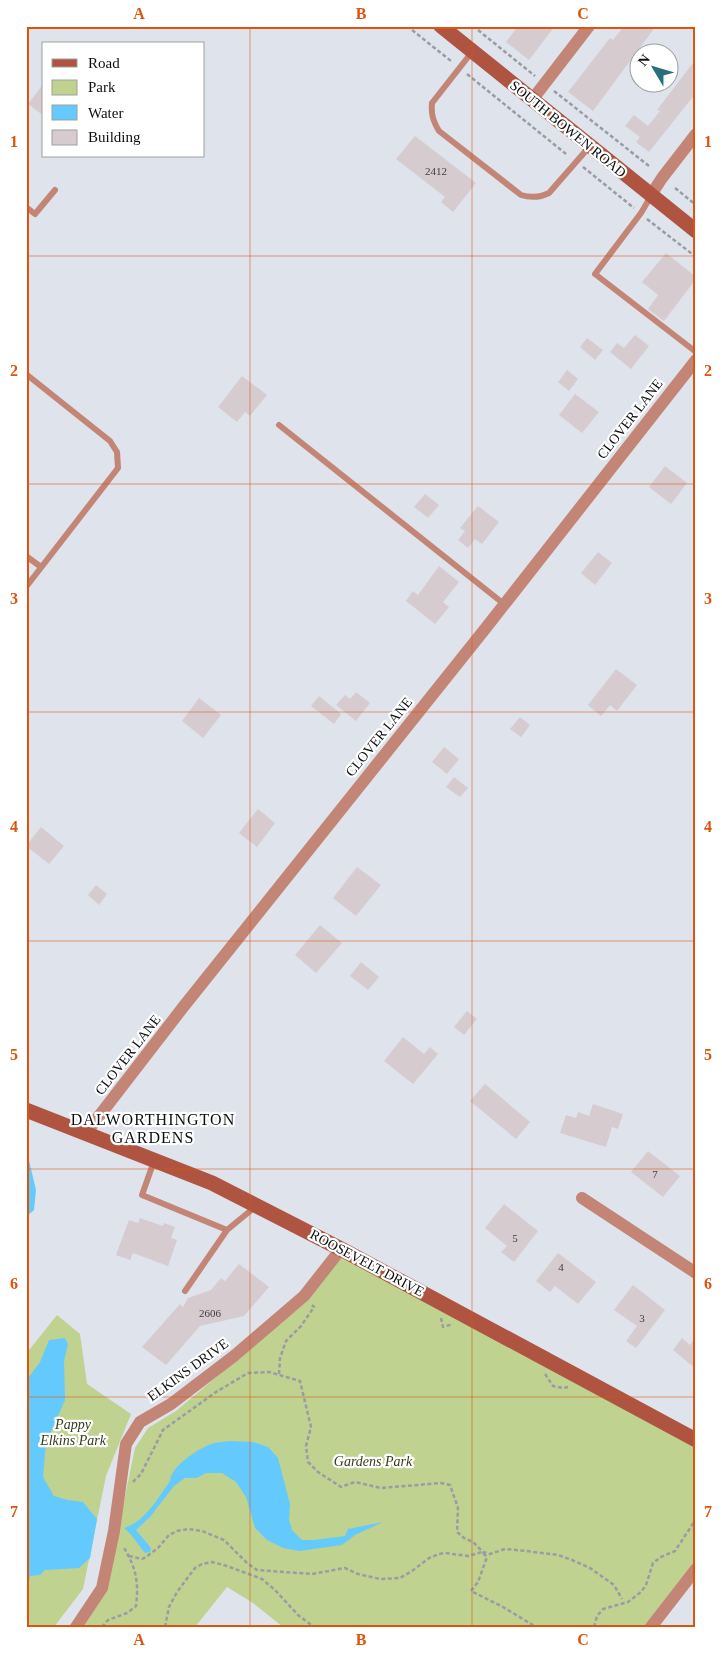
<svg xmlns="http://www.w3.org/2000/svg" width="722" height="1653" viewBox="0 0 722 1653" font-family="'Times New Roman',serif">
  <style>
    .green { fill: #bfd290 }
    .water { fill: #64cafd }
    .building { fill: #d6ccd0 }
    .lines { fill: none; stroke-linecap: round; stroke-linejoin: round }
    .path { stroke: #999da3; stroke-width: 2.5; stroke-dasharray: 4 2.5; stroke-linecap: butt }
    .lane { stroke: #c38576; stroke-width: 6 }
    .street { stroke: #c38576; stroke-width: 12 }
    .secondary { stroke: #ae5440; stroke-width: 15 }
    .grid { fill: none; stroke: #dd550c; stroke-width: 1; stroke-opacity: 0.55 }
    .labels { text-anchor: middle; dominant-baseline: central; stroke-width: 4.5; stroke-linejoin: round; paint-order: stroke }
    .number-label { font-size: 11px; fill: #3e3e40 }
    .street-label { font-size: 14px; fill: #0c0e10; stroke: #fff }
    .park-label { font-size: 14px; font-style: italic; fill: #333d17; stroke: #fff }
    .quarter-label { font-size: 16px; letter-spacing: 1px; fill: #0c0e10; stroke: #fff }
    .neatline { fill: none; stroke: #dd550c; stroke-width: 2 }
    .grid-label { font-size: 16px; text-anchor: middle; font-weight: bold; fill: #dd550c }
  </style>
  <rect width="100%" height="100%" fill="#dee3ec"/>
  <path class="green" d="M343 1256 696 1444V1565L645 1627H283L253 1603 227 1587 195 1627H79L114 1549 135 1448 148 1428 176 1411 263 1338Z
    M57 1315 80 1334 87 1384 131 1414 106 1476 83 1589 54 1627H26V1354Z"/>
  <path class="water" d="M26 1148 36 1190 34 1210 26 1217Z
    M65 1338 68 1344 64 1361 65 1400 46 1443 43 1477 54 1496 68 1500 83 1502 97 1519 90 1558 79 1568 45 1570 40 1575 30 1576 29 1581H26V1381L40 1362 49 1340Z
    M231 1441 253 1442 268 1447 278 1458 290 1504 289 1520 292 1530 302 1540H314L345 1536 348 1529 383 1522 355 1535 342 1545 299 1551 283 1548 267 1540 255 1528 246 1497 236 1482 222 1473H206L197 1478H185L174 1486 150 1517 136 1530 151 1548 150 1552 145 1553C138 1545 133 1535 124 1528 146 1521 157 1499 170 1481 171 1466 198 1449 211 1444 217 1442 225 1442 231 1441Z"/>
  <path class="building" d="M518 26H555L529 60 506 42Z
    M624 26H656L593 111 568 92 610 38 613 40Z
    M696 59V93L649 152 636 142 640 137 625 126 634 115 648 126 660 111 657 110Z
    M44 83V116L28 104Z
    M415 136 476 183 453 212 441 202 445 197 396 159Z
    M666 253 696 277V279L664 321 648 309 658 295 642 282Z
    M635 335 649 346 631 369 610 352 617 343 624 348Z
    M587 338 603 350 595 360 580 347Z
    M567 370 578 379 569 391 558 382Z
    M242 376 267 395 250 416 245 412 237 422 218 407Z
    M575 394 599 412 582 433 559 415Z
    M665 466 687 483 671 504 649 487Z
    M425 494 439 505 428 518 414 507Z
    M478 506 499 522 482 544 475 539 468 548 458 540 465 531 460 528Z
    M598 552 612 563 595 585 581 573Z
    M439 566 459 582 443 602 449 607 435 624 406 601 413 591 418 595Z
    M616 669 637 685 617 711 610 705 601 716 588 705Z
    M356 692 370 703 356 721 336 705 345 695 350 699Z
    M319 696 341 714 334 724 311 706Z
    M199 698 221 715 203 738 182 721Z
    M520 717 530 725 521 737 510 729Z
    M444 747 459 759 447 774 432 762Z
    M454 777 468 788 460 797 446 787Z
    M258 809 275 823 257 847 239 833Z
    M41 827 64 846 49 864 26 846Z
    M357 867 381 885 356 916 333 898Z
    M96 885 107 894 99 905 88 895Z
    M320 925 342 943 316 973 295 955Z
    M361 962 379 977 368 990 350 976Z
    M467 1011 477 1019 464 1035 454 1027Z
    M403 1037 424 1054 430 1047 438 1054 413 1084 384 1061Z
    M485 1084 530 1122 516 1139 470 1101Z
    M593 1104 623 1114 618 1129 612 1127 606 1147 560 1133 566 1115 576 1118 578 1112 589 1116Z
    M648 1151 680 1176 663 1197 631 1172Z
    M504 1204 538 1231 514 1262 501 1252 507 1246 485 1228Z
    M140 1218 163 1226 164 1223 175 1227 171 1238 177 1240 168 1266 133 1253 130 1260 116 1255 129 1220 138 1223Z
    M558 1253 596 1282 578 1304 555 1286 550 1292 536 1281Z
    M239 1264 269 1287 244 1316 200 1326 166 1365 142 1347 180 1304 183 1307 188 1298 211 1290 221 1278 225 1281Z
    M633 1285 665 1310 636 1348 626 1341 637 1326 614 1310Z
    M696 1337V1369L673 1350 682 1338 690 1345Z"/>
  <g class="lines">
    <path class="path" d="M407 26 451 61
      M473 26 535 76
      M26 28 27 26
      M467 74 566 154
      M554 91 649 166
      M583 167 634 208
      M675 188 696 205
      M647 219 696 257
      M441 1318 443 1327 453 1324
      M279 1374 280 1358 286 1341 301 1326 314 1307 312 1305
      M545 1374 553 1386 563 1388 568 1387
      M133 1482 141 1474 163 1430 216 1392 248 1373 269 1372 300 1381 311 1427 306 1446 308 1462 318 1472 341 1487 355 1482 381 1488 441 1483 450 1485 458 1508 457 1532 464 1538 473 1542 483 1552 490 1554 505 1549 526 1551 558 1555 572 1560 590 1568 614 1585 622 1599
      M129 1556 142 1559 146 1557 158 1548 169 1535 177 1531 188 1529 202 1531 224 1540 247 1563 257 1570 312 1574 345 1568 358 1574 380 1579 400 1578 412 1571 429 1558 439 1554 445 1553 468 1556 482 1552 487 1557 478 1582 471 1591 503 1607 536 1627
      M102 1627 108 1620 127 1613 136 1606C139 1581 136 1568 123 1546
      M165 1627 169 1607 177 1592 195 1568 202 1564 212 1562 227 1566 262 1579 275 1590 298 1615 314 1627
      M594 1627 597 1616 603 1609 628 1602 641 1592 646 1585 653 1563 661 1557 675 1551 696 1519"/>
    <path class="lane" d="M472 52 432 103C431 114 433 121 439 131L521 195C531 198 539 198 549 193L590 146
      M651 196 641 213 595 274 696 352
      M26 207 35 214 55 190
      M26 374 110 441 117 452 118 468 26 587
      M279 425 504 604
      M26 556 41 567
      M154 1161 142 1195 227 1230 185 1291
      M227 1230 255 1207"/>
    <path class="street" d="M532 100 589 26
      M651 195 662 178 696 134
      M86 1133 184 1006 485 629 696 360
      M582 1198 696 1273
      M76 1627 102 1588 114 1531 126 1444 140 1422 171 1404 234 1356 304 1296 341 1249
      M651 1627 696 1569"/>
    <path class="secondary" d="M441 26 696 231
      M26 1110 212 1183 341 1249 696 1440"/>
  </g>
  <path class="grid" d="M250 26V1627M472 26V1627M26 256H696M26 484H696M26 712H696M26 941H696M26 1169H696M26 1397H696"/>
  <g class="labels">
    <g class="number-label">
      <text x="436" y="171">2412</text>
      <text x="655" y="1174">7</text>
      <text x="515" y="1238">5</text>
      <text x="561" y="1267">4</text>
      <text x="210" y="1313">2606</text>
      <text x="642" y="1318">3</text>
    </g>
    <g class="street-label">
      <text transform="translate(568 129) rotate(39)">SOUTH BOWEN ROAD</text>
      <text transform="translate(630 419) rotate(-52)">CLOVER LANE</text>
      <text transform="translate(379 737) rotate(-51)">CLOVER LANE</text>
      <text transform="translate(128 1055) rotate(-52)">CLOVER LANE</text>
      <text transform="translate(367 1263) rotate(28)">ROOSEVELT DRIVE</text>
      <text transform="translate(188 1370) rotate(-36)">ELKINS DRIVE</text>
    </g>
    <g class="park-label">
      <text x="73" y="1424">Pappy<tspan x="73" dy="16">Elkins Park</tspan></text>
      <text x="373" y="1461">Gardens Park</text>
    </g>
    <g class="quarter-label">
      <text x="153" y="1119">DALWORTHINGTON<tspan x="153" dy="18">GARDENS</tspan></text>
    </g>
  </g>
  <rect width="722" height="1653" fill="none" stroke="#ffffff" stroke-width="55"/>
  <rect x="42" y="42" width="162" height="115" fill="#ffffff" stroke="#9e9f9f"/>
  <rect x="52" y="59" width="25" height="8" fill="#ae5440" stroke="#9e9f9f"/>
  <text x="88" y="68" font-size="15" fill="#0c0e10">Road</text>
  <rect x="52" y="80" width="25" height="15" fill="#bfd290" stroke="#9e9f9f"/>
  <text x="88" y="92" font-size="15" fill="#0c0e10">Park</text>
  <rect x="52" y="105" width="25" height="15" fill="#64cafd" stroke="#9e9f9f"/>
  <text x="88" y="118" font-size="15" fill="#0c0e10">Water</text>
  <rect x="52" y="130" width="25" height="15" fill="#d6ccd0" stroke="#9e9f9f"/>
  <text x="88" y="142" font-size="15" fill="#0c0e10">Building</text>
  <g transform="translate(654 68) rotate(308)"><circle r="24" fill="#ffffff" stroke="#9e9f9f"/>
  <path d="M0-4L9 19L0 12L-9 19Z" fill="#286e7d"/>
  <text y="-8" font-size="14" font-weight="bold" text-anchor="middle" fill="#0c0e10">N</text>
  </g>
  <rect x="28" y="28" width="666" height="1598" class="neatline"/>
  <g class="grid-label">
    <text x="139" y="19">A</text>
    <text x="361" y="19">B</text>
    <text x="583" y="19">C</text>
    <text x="14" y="147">1</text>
    <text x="708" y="147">1</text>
    <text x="14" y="376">2</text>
    <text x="708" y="376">2</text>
    <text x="14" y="604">3</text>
    <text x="708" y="604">3</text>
    <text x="14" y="832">4</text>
    <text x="708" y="832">4</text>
    <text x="14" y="1060">5</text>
    <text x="708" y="1060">5</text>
    <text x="14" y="1289">6</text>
    <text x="708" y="1289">6</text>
    <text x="14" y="1517">7</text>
    <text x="708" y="1517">7</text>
    <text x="139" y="1645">A</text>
    <text x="361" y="1645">B</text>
    <text x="583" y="1645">C</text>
  </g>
</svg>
